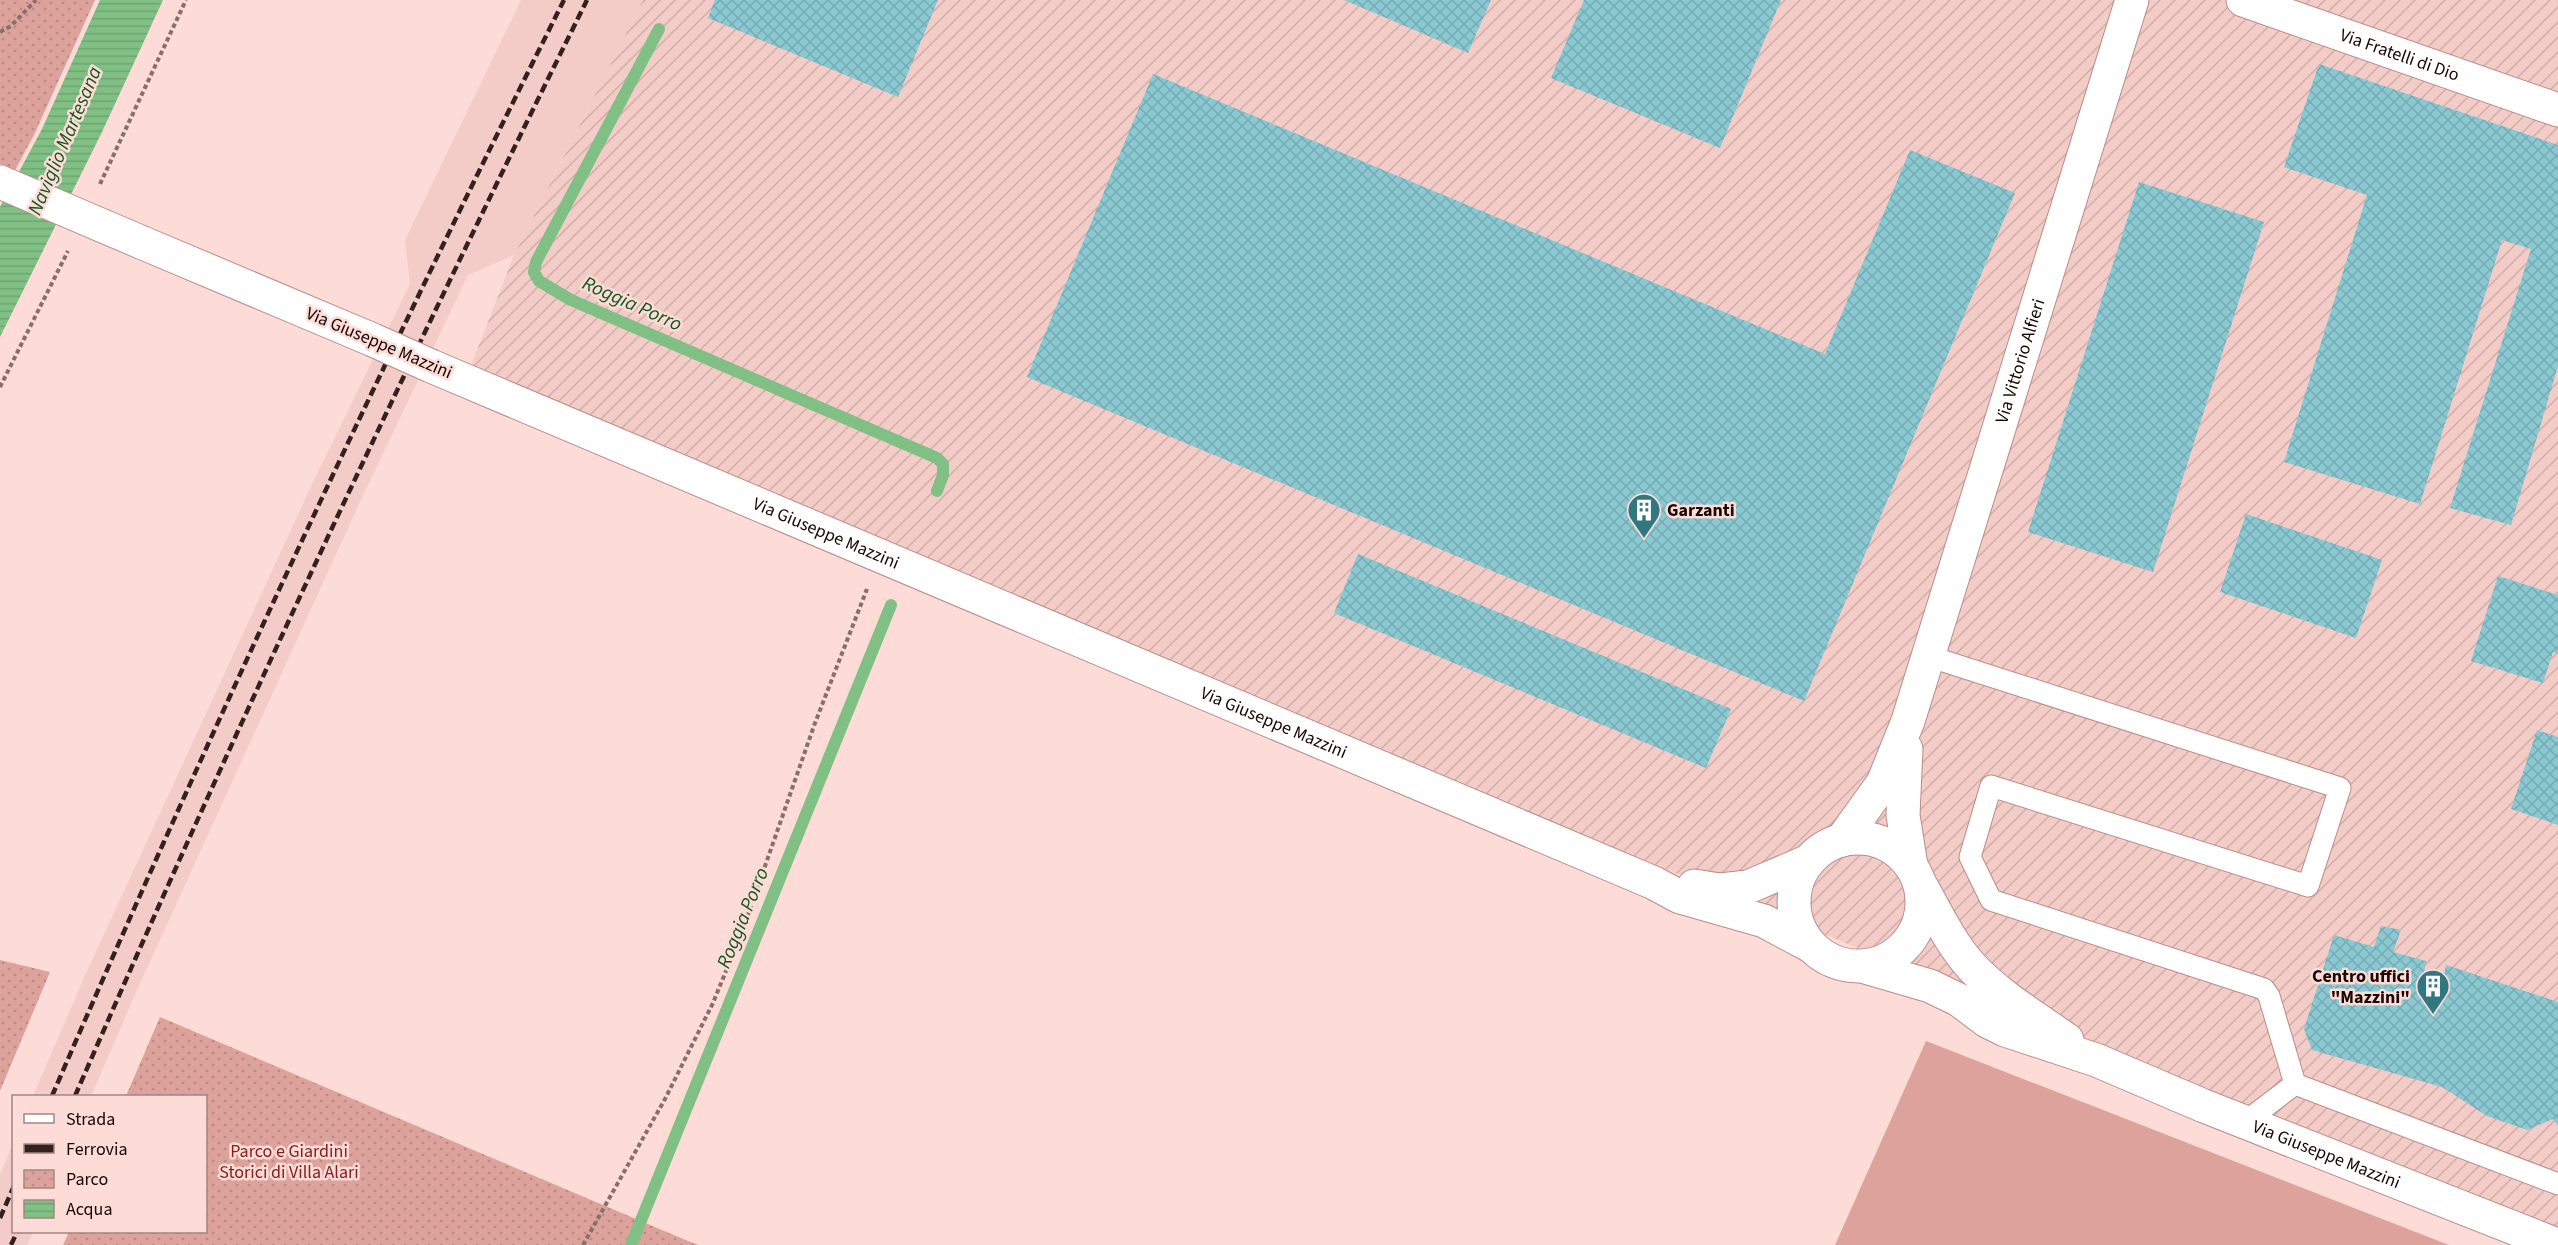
<svg xmlns="http://www.w3.org/2000/svg" width="2558" height="1245" viewBox="0 0 2558 1245" font-family="'Source Sans 3',sans-serif">
  <style>
    .built { fill: #f3ccc7 }
    .industrial { fill: url(#industrial-furrows) }
    .grass { fill: #dca29b }
    .park { fill: url(#park-dots) }
    .water { fill: url(#water-rules) }
    .lines { fill: none; stroke-linecap: round; stroke-linejoin: round }
    .stream { stroke: #80c085; stroke-width: 12 }
    .building { fill: url(#building-cross-hatch) }
    .service-casing { stroke: #be8a84; stroke-width: 23 }
    .minor-casing { stroke: #be8a84; stroke-width: 35 }
    .tertiary-casing { stroke: #be8a84; stroke-width: 35 }
    .path { stroke: #886f6b; stroke-width: 4; stroke-dasharray: 4.5 3; stroke-linecap: butt }
    .service { stroke: #fff; stroke-width: 21 }
    .minor { stroke: #fff; stroke-width: 33 }
    .tertiary { stroke: #fff; stroke-width: 33 }
    .rail { stroke: #34211f; stroke-width: 4.5; stroke-dasharray: 9 4.5; stroke-linecap: butt }
    .tertiary-bridge-casing { stroke: #be8a84; stroke-width: 35; stroke-linecap: butt }
    .tertiary-bridge { stroke: #fff; stroke-width: 33 }
    .labels { text-anchor: middle; dominant-baseline: central; stroke-width: 5; stroke-linejoin: round; paint-order: stroke }
    .street-label { font-size: 18px; fill: #180705; stroke: #fddbd6 }
    .poi-label { font-size: 18px; font-weight: bold; fill: #180705; stroke: #fddbd6; text-anchor: start }
    .park-label { font-size: 18px; fill: #85201e; stroke: #fddbd6 }
    .water-label { font-size: 20px; font-style: italic; fill: #125721; stroke: #fddbd6 }
  </style>
  <defs>
    <pattern id="industrial-furrows" width="10" height="10" patternUnits="userSpaceOnUse" patternTransform="scale(1.5)"><rect width="10" height="10" fill="#f3ccc7"/><path d="M-1 1l2-2M0 10L10 0M9 11l2-2" fill="none" stroke="#d0aea9"/></pattern>
    <pattern id="park-dots" width="8" height="8" patternUnits="userSpaceOnUse" patternTransform="scale(1.5)"><rect width="8" height="8" fill="#dca29b"/><path d="M2 2h.1M6 6h.1" fill="none" stroke="#bc8a84" stroke-width="1.8" stroke-linecap="round"/></pattern>
    <pattern id="water-rules" width="6" height="5" patternUnits="userSpaceOnUse" patternTransform="scale(1.5)"><rect width="6" height="5" fill="#80c085"/><path d="M0 2.5h6" fill="none" stroke="#6ea471"/></pattern>
    <pattern id="building-cross-hatch" width="8" height="8" patternUnits="userSpaceOnUse" patternTransform="scale(1.5)"><rect width="8" height="8" fill="#8ac9d2"/><path d="M0 0l8 8M0 8l8-8" fill="none" stroke="#76abb3"/></pattern>
  </defs>
  <rect width="100%" height="100%" fill="#fddbd6"/>
  <path class="built" d="M521 0H643L514 255 468 275 359 504 138 988 91 1096H33L87 971 314 480 410 284 405 240Z
    M13 1143 14 1232H33L27 1245H0V1175Z"/>
  <path class="industrial" d="M643 0H2558V1236L467 376 514 255Z"/>
  <path class="grass" d="M1926 1041 2449 1245H1835Z"/>
  <path class="park" d="M0 0H95L34 135 0 198Z
    M0 960 50 972 0 1091Z
    M160 1017 688 1241 699 1245H63L69 1232H206V1096H126Z"/>
  <path class="water" d="M100 0H163L102 132 0 337V207L42 129Z"/>
  <g class="lines">
    <path class="stream" d="M659 29 536 262 534 272 539 281 571 300 937 458 943 464V475L937 491
      M631 1245 891 605"/>
  </g>
  <path class="building" d="M715 0H938L898 97 708 18Z
    M1344 0H1491L1468 53Z
    M1584 0H1781L1720 148 1551 78Z
    M2319 64 2558 145V366L2511 525 2450 508 2531 249 2502 240 2420 504 2284 462 2367 195 2284 167Z
    M1153 74 1825 354 1910 150 2015 193 1804 701 1027 377Z
    M2139 182 2264 222 2153 572 2028 532Z
    M2246 514 2382 560 2356 638 2220 592Z
    M1358 554 1731 709 1706 768 1334 613Z
    M2498 576 2558 595V654L2553 652 2543 683 2471 661Z
    M2537 730 2558 737V825L2511 809Z
    M2381 926 2401 930 2393 952 2426 961 2423 981 2441 987 2446 965 2558 1002V1126L2553 1119 2527 1130 2487 1116 2442 1087 2312 1050 2304 1029 2334 935 2374 947Z"/>
  <g class="lines">
    <defs>
      <path id="service" d="M1928 656 2340 788 2308 886 1991 786 1970 857 1991 900 2264 989 2269 996 2295 1084
        M2295 1084 2558 1184
        M2245 1122 2295 1084"/>
      <g id="minor">
        <path id="s1" d="M2243 0 2558 110"/>
        <path d="M1906 749 1903 815 1911 866"/>
        <path id="s2" d="M1842 840 1883 783 1908 721 2132 0"/>
      </g>
      <g id="tertiary">
        <path d="M143 243 373 340"/>
        <path id="s3" d="M431 366 1654 883 1680 897 1764 921 1811 946"/>
        <circle cx="1858" cy="902" r="64"/>
        <path d="M1920 884C1936 912 1950 943 1972 967 1999 996 2035 1017 2067 1040"/>
        <path d="M1694 886 1720 890 1748 887 1809 861"/>
        <path id="s4" d="M1865 967 1930 986 1959 1000 1987 1021 2005 1030 2096 1060 2204 1106 2557 1245"/>
      </g>
    </defs>
    <use href="#service" class="service-casing"/>
    <use href="#minor" class="minor-casing"/>
    <use href="#tertiary" class="tertiary-casing"/>
    <path class="path" d="M0 32 11 26 36 0
      M100 184 186 0
      M0 387 68 251
      M583 1245 665 1099 713 1003 743 929 815 723 867 589"/>
    <use href="#service" class="service"/>
    <use href="#minor" class="minor"/>
    <use href="#tertiary" class="tertiary"/>
    <path class="rail" d="M52 1096C212 726 383 361 564 0
      M75 1096C236 726 408 361 587 0
      M0 1218 14 1186
      M11 1245 17 1232"/>
    <defs>
      <path id="tertiary-bridge" d="M0 182 143 243
        M373 340 431 366"/>
    </defs>
    <use href="#tertiary-bridge" class="tertiary-bridge-casing"/>
    <use href="#tertiary-bridge" class="tertiary-bridge"/>
  </g>
  <defs>
    <symbol id="building-pin" viewBox="-11 -11 22 30"><path d="M0 17L-7.5 6A9.5 9.5 0 1 1 7.5 6Z" fill="#307881" stroke="#fddbd6"/><path d="M-4-6H4V6H1V3H-1V6H-4ZM-2.5-4.3h1.7v1.8h-1.7ZM.8-4.3h1.7v1.8H.8ZM-2.5-1h1.7V.8h-1.7ZM.8-1h1.7V.8H.8Z" fill="#fff"/></symbol>
  </defs>
  <g fill-rule="evenodd">
    <use href="#building-pin" x="1625" y="491" width="38" height="52"/>
    <use href="#building-pin" x="2414" y="967" width="38" height="52"/>
  </g>
  <g class="labels">
    <g class="street-label">
      <text stroke="none"><textPath href="#s1" startOffset="166">Via Fratelli di Dio</textPath></text>
      <text transform="translate(379 343) rotate(23)">Via Giuseppe Mazzini</text>
      <text stroke="none"><textPath href="#s2" startOffset="514">Via Vittorio Alfieri</textPath></text>
      <text stroke="none"><textPath href="#s3" startOffset="429">Via Giuseppe Mazzini</textPath></text>
      <text stroke="none"><textPath href="#s3" startOffset="915">Via Giuseppe Mazzini</textPath></text>
      <text stroke="none"><textPath href="#s4" startOffset="500">Via Giuseppe Mazzini</textPath></text>
    </g>
    <g class="poi-label">
      <text x="1667" y="510">Garzanti</text>
      <text x="2410" y="976" text-anchor="end">Centro uffici<tspan x="2410" dy="21">"Mazzini"</tspan></text>
    </g>
    <g class="park-label">
      <text x="289" y="1151">Parco e Giardini<tspan x="289" dy="21">Storici di Villa Alari</tspan></text>
    </g>
    <g class="water-label">
      <text transform="translate(65 141) rotate(-67)">Naviglio Martesana</text>
      <text transform="translate(632 304) rotate(24)">Roggia Porro</text>
      <text transform="translate(743 918) rotate(-68)">Roggia Porro</text>
    </g>
  </g>
  <rect x="12" y="1095" width="195" height="138" fill="#fddbd6" stroke="#a18682" stroke-width="1.5"/>
  <rect x="24" y="1114" width="30" height="9" fill="#ffffff" stroke="#a18682" stroke-width="1.5"/>
  <text x="66" y="1125" font-size="18" fill="#180705">Strada</text>
  <rect x="24" y="1144" width="30" height="9" fill="#34211f" stroke="#a18682" stroke-width="1.5"/>
  <text x="66" y="1155" font-size="18" fill="#180705">Ferrovia</text>
  <rect x="24" y="1170" width="30" height="18" fill="url(#park-dots)" stroke="#a18682" stroke-width="1.5"/>
  <text x="66" y="1185" font-size="18" fill="#180705">Parco</text>
  <rect x="24" y="1200" width="30" height="18" fill="url(#water-rules)" stroke="#a18682" stroke-width="1.5"/>
  <text x="66" y="1215" font-size="18" fill="#180705">Acqua</text>
</svg>
